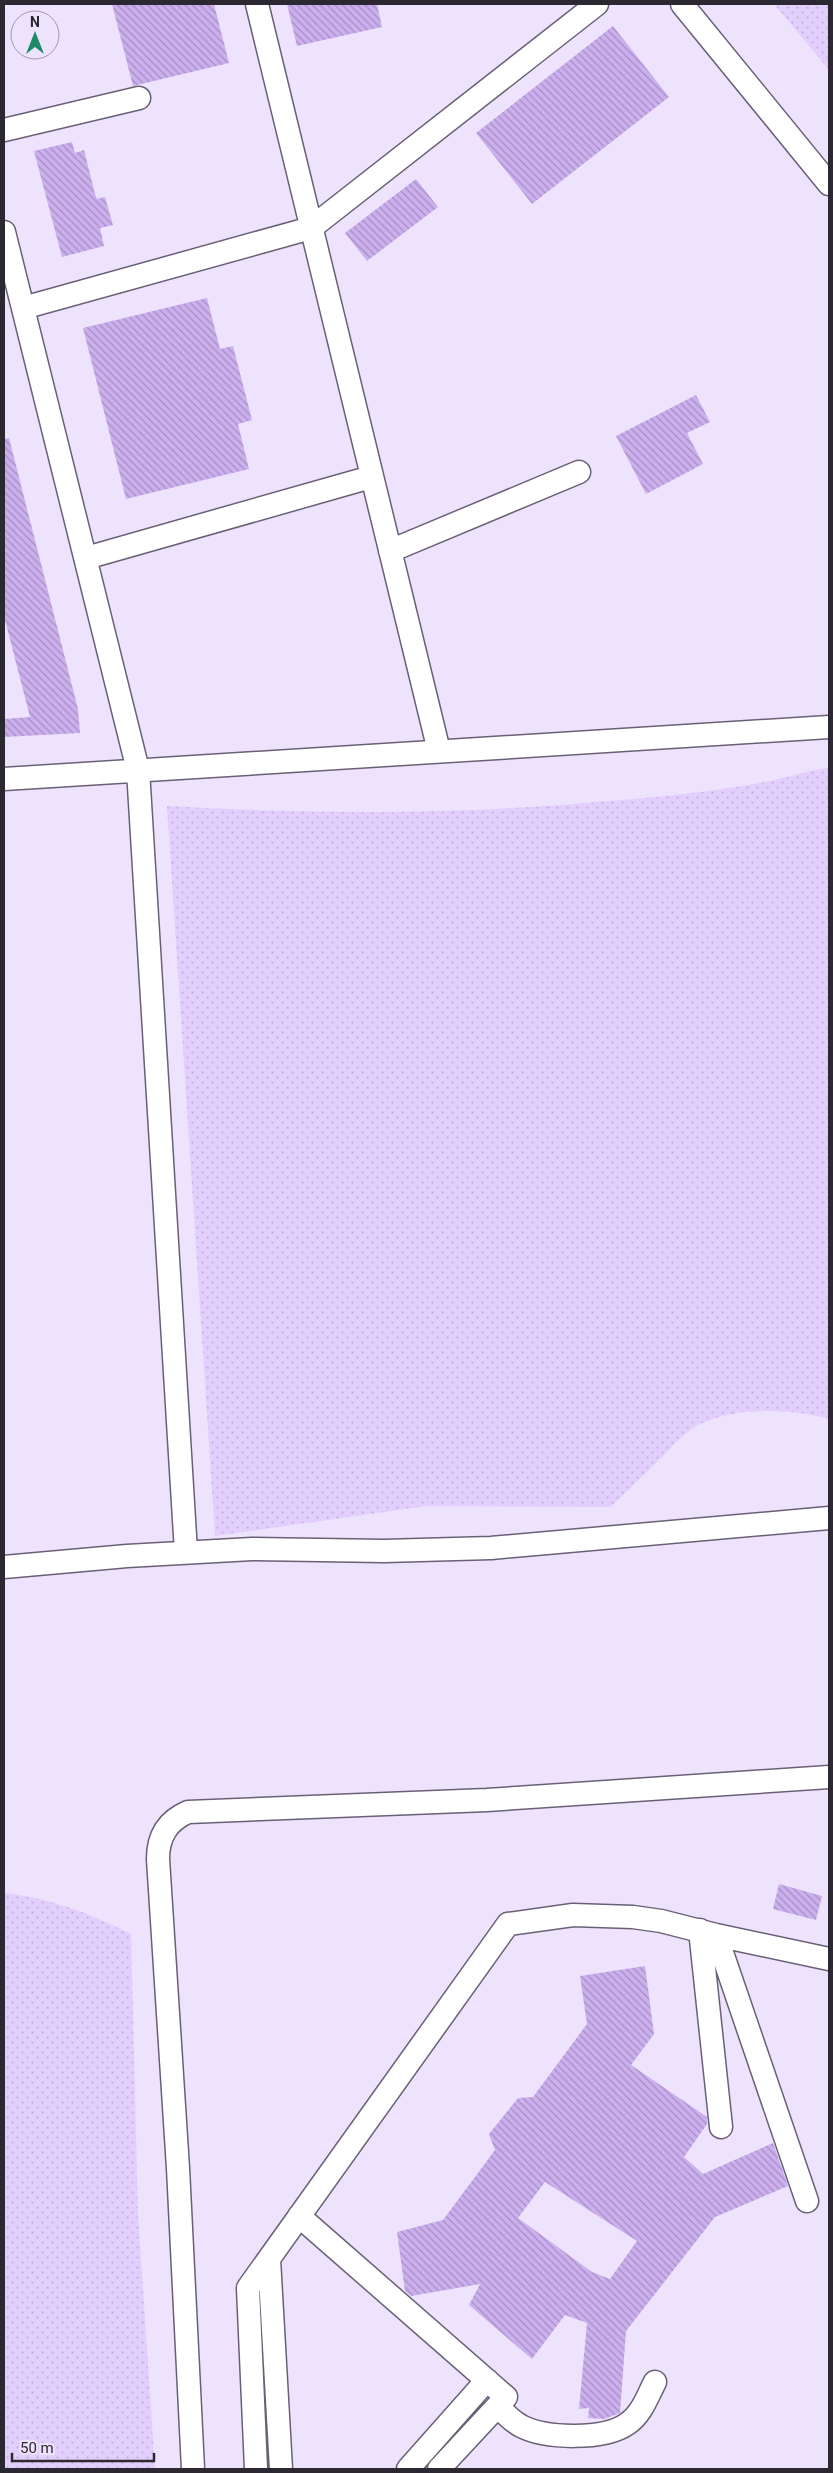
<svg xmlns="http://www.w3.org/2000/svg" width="833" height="2473" viewBox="0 0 833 2473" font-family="Roboto,sans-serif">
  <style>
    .grass { fill: url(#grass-dots) }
    .building { fill: url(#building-back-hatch); fill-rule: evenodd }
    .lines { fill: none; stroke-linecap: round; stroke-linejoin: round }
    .minor-casing { stroke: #696076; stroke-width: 25 }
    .minor { stroke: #fff; stroke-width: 22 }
  </style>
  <defs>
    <pattern id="grass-dots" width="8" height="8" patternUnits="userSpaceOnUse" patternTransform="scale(1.25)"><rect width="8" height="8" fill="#e3cffd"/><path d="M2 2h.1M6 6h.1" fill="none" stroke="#c3b2d9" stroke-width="1.8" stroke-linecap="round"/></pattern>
    <pattern id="building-back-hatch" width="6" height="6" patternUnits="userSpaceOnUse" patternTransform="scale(1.25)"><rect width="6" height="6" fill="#ccafee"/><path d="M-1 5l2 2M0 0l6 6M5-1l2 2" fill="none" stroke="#a68ec1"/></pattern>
  </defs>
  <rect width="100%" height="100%" fill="#eee3fd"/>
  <path class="grass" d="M774 4H829V70Z
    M829 768V1419C789 1408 723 1405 688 1432 679 1438 671 1448 663 1456 646 1473 628 1490 611 1507L427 1506 215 1536 167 806C310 814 454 815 597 802 655 797 714 792 770 781 790 777 809 770 829 768Z
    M4 1893C49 1898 90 1913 131 1934L138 2215 155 2469H4Z"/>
  <path class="building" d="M112 4H214L229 63 133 86Z
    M287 4H377L382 27 297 46Z
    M613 26 669 97 532 204 476 133Z
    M72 142 75 153 84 150 95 194 97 199 105 197 113 225 100 228 104 246 62 257 34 151Z
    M416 179 438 207 367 261 345 233Z
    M207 298 220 349 233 346 252 420 238 424 249 469 126 499 83 328Z
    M696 395 710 422 687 433 703 464 646 494 616 436Z
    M9 438 78 709 80 733 4 737V719L30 717 4 616V439Z
    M779 1884 822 1896 816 1920 773 1909Z
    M645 1966 654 2034 631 2065 707 2117V2124L684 2157 703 2174 773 2143 788 2186 715 2217 626 2331 620 2413 604 2419 588 2418 589 2408 579 2409 587 2323 565 2315 532 2359 469 2305 480 2284 411 2296 405 2291 397 2232 443 2220 495 2150 489 2134 518 2098 533 2097 587 2024 580 1976ZM545 2182 637 2241 610 2279 592 2272 518 2218Z"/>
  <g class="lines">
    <defs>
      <path id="minor" d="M257 4 439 751
        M682 4 829 184
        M4 130 139 98
        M4 232 138 770 186 1552
        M23 308 311 228 597 4
        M390 551 579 472
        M86 558 371 477
        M4 779 829 727
        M4 1567 127 1556 252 1549 384 1551 491 1548 829 1518
        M700 1930 721 2127
        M716 1935 807 2201
        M299 2216 506 2397 439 2469
        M269 2259 281 2469
        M498 2406C505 2414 512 2421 521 2426 546 2439 604 2440 627 2424 642 2414 647 2397 655 2382
        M193 2469 178 2168 158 1859C158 1837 167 1821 188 1812L487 1800 829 1777
        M256 2469 248 2288 508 1924 573 1915 633 1917 661 1921 716 1935 829 1959
        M408 2469 487 2380"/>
    </defs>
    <use href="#minor" class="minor-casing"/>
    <use href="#minor" class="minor"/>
  </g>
  <rect width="833" height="2473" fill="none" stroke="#2c2832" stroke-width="10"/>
  <g transform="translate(35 35)"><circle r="24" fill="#eee3fd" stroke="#a098ac"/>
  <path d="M0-4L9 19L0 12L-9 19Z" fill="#1e8a68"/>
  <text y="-8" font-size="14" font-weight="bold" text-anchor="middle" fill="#2c2832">N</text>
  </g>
  <path d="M12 2453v8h142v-8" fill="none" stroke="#2c2832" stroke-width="2.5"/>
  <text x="20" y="2453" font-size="15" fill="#2c2832" stroke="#eee3fd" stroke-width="4" paint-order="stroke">50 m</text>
</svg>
